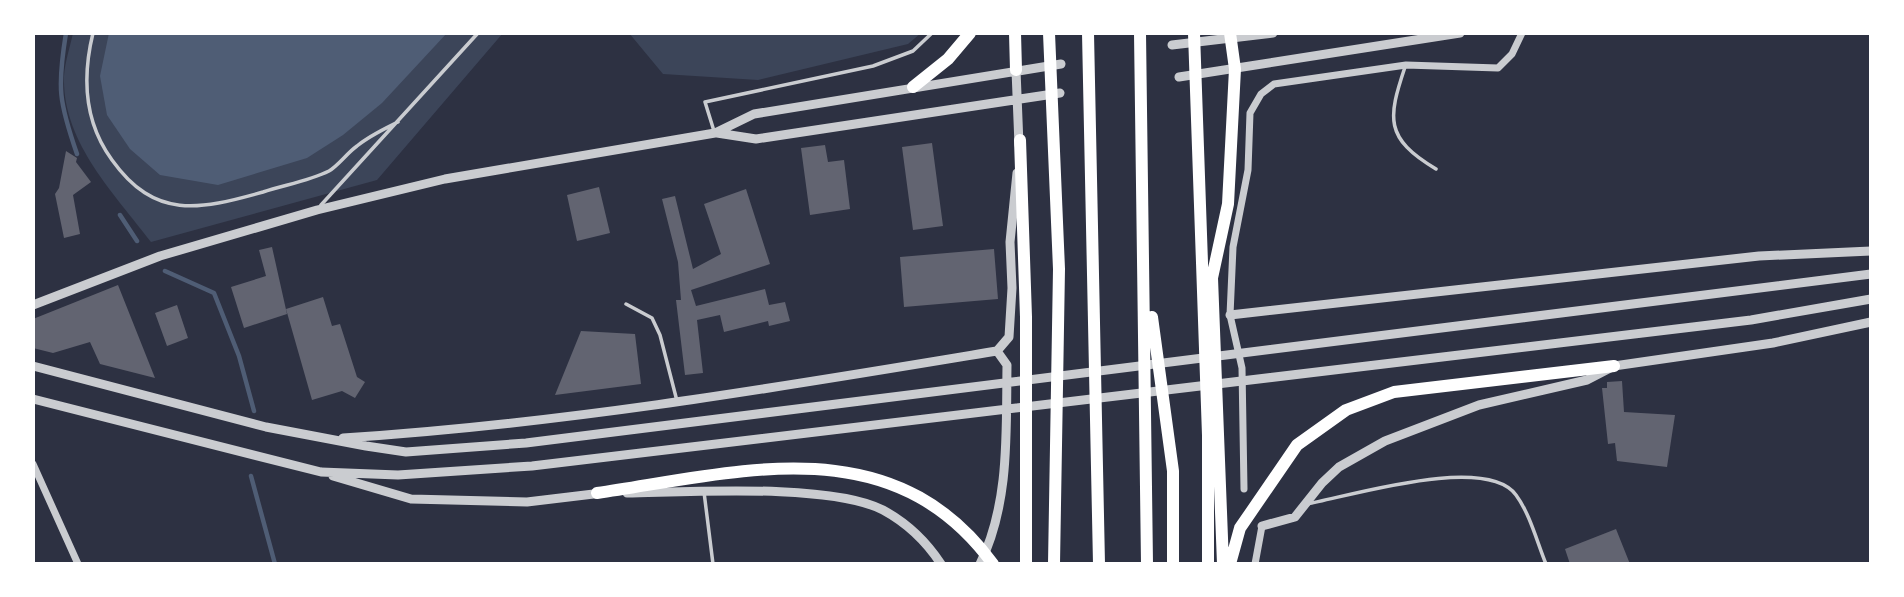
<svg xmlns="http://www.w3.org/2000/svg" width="1904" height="597" viewBox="0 0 1904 597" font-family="Lora,serif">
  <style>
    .green { fill: #3c4559 }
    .water { fill: #4f5d75 }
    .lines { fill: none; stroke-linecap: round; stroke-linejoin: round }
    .stream { stroke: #4f5d75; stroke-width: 4.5 }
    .building { fill: #626471 }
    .service { stroke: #caccd0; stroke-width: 3.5 }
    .minor { stroke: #caccd0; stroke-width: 7 }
    .tertiary { stroke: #caccd0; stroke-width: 9 }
    .motorway { stroke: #fff; stroke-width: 12 }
  </style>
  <rect width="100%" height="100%" fill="#2d3142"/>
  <path class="green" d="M73 33H503L377 180 151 242C114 193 62 142 64 76 65 62 70 47 73 33Z
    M629 33H921L908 44 758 80 663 74Z"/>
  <path class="water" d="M109 33H447L382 103 343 135 307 158 218 185 160 175 130 149 107 115 100 76Z"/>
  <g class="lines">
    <path class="stream" d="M66 33C57 88 59 102 77 154
      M120 215 137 241
      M165 271 214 293 239 356 254 411
      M251 476 275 564"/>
  </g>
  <path class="building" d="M932 143 943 226 913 230 902 147Z
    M825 145 828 162 844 160 850 209 810 215 801 148Z
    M66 151 77 158 76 162 91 182 73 195 80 234 64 238 55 194 59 188Z
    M599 187 610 233 577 241 567 195Z
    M746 189 770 264 691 290 696 306 765 289 769 305 785 302 790 321 769 326 768 321 724 332 720 315 697 320 703 373 685 375 676 300H681L678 262 662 199 675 196 693 269 721 254 704 204Z
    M272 247 287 314 244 328 231 287 266 276 259 250Z
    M994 249 998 299 904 307 900 257Z
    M118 285 155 378 100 364 90 342 53 353 33 348V319Z
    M323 297 332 326 340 324 357 377 365 382 355 398 342 391 312 400 286 309Z
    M177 305 188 338 167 346 155 313Z
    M581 331 635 334 641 384 555 395Z
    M1622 381 1624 412 1675 415 1667 467 1617 461 1615 443 1608 444 1602 388H1607V382Z
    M1616 529 1630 564H1570L1565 549Z"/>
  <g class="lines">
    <path class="service" d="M93 33C82 78 84 122 112 160 155 220 199 210 263 192 284 185 309 181 329 171 339 165 347 153 357 146 369 136 384 129 398 122
      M1871 35V44
      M1405 67C1388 118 1384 138 1436 169
      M714 131 705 102 873 66 913 51 932 33
      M321 205 478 33
      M626 304 652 318 660 335 677 401
      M704 492 713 564
      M1307 504C1350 496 1486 454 1516 495 1530 514 1537 542 1546 564"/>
    <path class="minor" d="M33 464 78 564
      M1244 489 1242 368 1230 315 1233 247 1248 170 1250 113 1261 94 1274 84 1406 65 1498 68 1512 54 1522 33
      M1255 564 1262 526"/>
    <path class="tertiary" d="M1172 45 1273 33
      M1016 70 1019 145
      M1179 77 1460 33
      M717 133 756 139 1060 93
      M33 305 160 256 317 210 445 179 715 133 754 114 1061 64
      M1230 315 1759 256 1871 251
      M33 366 266 427 366 446 406 452 526 443 1871 274
      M33 399 321 472 398 475 532 466 1751 320 1871 299
      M343 438C563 424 780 387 997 351L1009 337 1012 288 1010 242 1017 173
      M333 476 411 499 527 502 602 493
      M627 493C689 492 831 483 883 510 907 523 926 541 941 564
      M1262 526 1295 517 1322 483 1339 467 1385 441 1479 405 1587 380 1614 366 1773 343 1871 322
      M980 564C1010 503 1006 432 1007 365L997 351"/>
    <path class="motorway" d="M1015 33 1016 70
      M1049 33 1059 269 1054 564
      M1088 33 1099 564
      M1140 33 1147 564
      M1194 33 1208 435V564
      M913 87 948 59 970 33
      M1020 140 1026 317V564
      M1152 317 1173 471V564
      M597 493C740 472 892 426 993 564
      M1223 564 1212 278 1228 204 1235 69 1230 33
      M1230 564 1240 528 1297 445 1346 410 1394 392 1614 366"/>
  </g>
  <rect width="1904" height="597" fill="none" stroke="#ffffff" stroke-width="70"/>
</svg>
